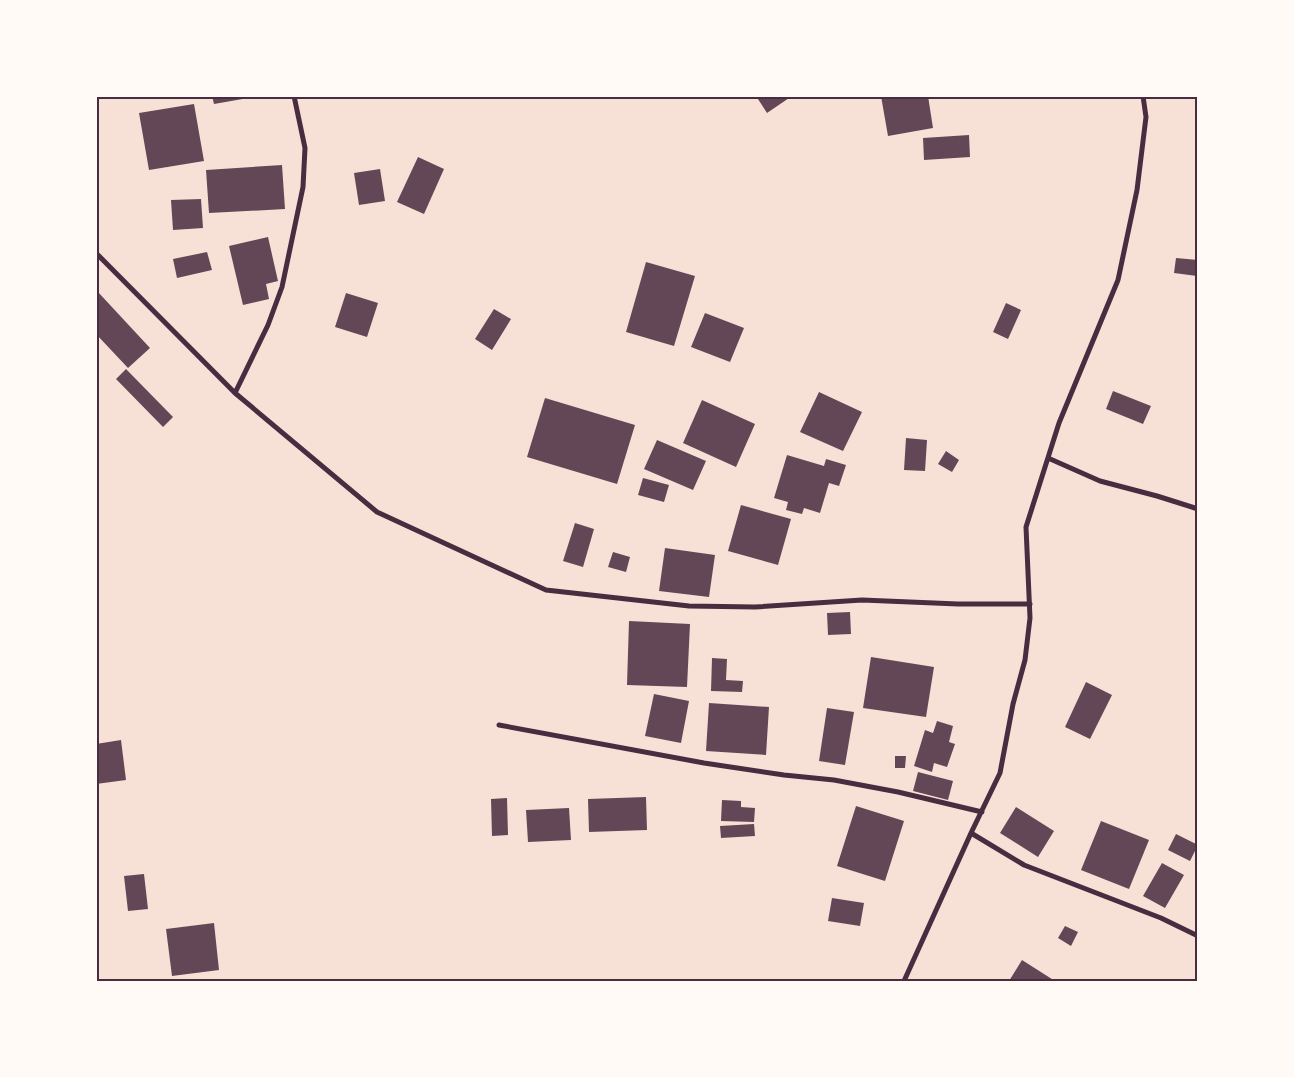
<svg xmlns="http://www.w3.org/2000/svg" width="1294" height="1077" viewBox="0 0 1294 1077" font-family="Cabin,sans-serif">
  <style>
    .building { fill: #644757 }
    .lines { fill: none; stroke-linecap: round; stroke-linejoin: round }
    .minor { stroke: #4a2c40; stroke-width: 5 }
    .neatline { fill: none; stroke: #4a2c40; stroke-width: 2 }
  </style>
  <rect width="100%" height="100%" fill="#f7e1d7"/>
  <path class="building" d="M212 96H254V97L214 104Z
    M756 96H792L767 113Z
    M881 96H928L933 128 888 136Z
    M194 104 204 161 149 170 139 113Z
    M969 135 970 157 924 160 923 138Z
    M418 157 444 169 424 214 397 202Z
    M282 165 285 209 209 213 206 170Z
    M380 169 385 201 359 205 354 173Z
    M201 199 203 228 173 230 171 200Z
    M268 237 278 281 266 284 269 299 243 305 229 246Z
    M207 252 212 270 177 278 173 259Z
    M1176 258 1198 260 1197 276 1174 273Z
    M646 262 695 276 674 346 626 332Z
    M98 292 150 348 128 368 96 334V294Z
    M346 293 378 303 367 337 335 327Z
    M1006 303 1021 310 1008 339 993 332Z
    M494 309 511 319 492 350 475 339Z
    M705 313 744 328 730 362 691 347Z
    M126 369 173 417 163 427 116 379Z
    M1113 391 1151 406 1143 424 1106 409Z
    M819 392 862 412 843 451 800 432Z
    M545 398 635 425 617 484 527 457Z
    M702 400 755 424 736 467 683 443Z
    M906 438 927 440 925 471 904 470Z
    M657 440 706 461 693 490 644 469Z
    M946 451 959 460 952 472 938 464Z
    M787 455 824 466 826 459 846 465 839 486 829 483 820 513 804 508 802 514 786 510 788 502 774 498Z
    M643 478 669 485 664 502 638 495Z
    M741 505 791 519 778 565 728 551Z
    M575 523 594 529 583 567 563 561Z
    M665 548 715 555 709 597 659 591Z
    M613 552 630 557 626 572 608 567Z
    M850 612 851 634 828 635 827 613Z
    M629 621 690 624 687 687 627 685Z
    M871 657 934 667 926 717 863 708Z
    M712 658 727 659 726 680 743 681 742 692 711 691Z
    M1086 682 1112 695 1090 739 1065 727Z
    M654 694 689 701 681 743 645 736Z
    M709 703 769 707 766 755 706 751Z
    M827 708 854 712 845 765 819 761Z
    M937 721 953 726 949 742 955 744 947 767 934 763 932 772 914 766 925 730 933 733Z
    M121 740 126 780 96 784V744Z
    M895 756H906L905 768H895Z
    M918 772 953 781 948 800 913 791Z
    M646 797 647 830 589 832 588 799Z
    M507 798 508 835 492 836 491 799Z
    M722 800 741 801V807L755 808 754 822 721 821Z
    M856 806 904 821 885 881 837 866Z
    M1016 807 1054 831 1038 857 1000 833Z
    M569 808 571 840 528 842 526 810Z
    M1101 821 1149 840 1129 889 1081 870Z
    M754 824 755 836 721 838 720 826Z
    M1176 834 1198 845 1190 861 1168 850Z
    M1162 863 1184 875 1165 908 1143 896Z
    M144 874 148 909 128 911 124 876Z
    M832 898 864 903 860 926 828 921Z
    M214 923 219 970 172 976 166 929Z
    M1065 926 1078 932 1071 946 1058 938Z
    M1022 960 1055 981H1009Z"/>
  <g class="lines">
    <path class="minor" d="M96 253 235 393 377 512 546 590 689 606 755 607 862 600 958 604H1030
      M235 393 268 325 282 287 303 187 305 148 294 96
      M1048 458 1100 481 1157 496 1198 509
      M499 725 704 763 784 775 834 780 898 792 982 812
      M971 833 1024 865 1161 918 1198 936
      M904 981 971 833 1000 773 1013 704 1025 660 1030 618 1026 527 1059 423 1118 280 1137 190 1146 117 1143 96"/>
  </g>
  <rect width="1294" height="1077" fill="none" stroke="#fffaf5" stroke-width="195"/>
  <rect x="98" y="98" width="1098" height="882" class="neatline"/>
</svg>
